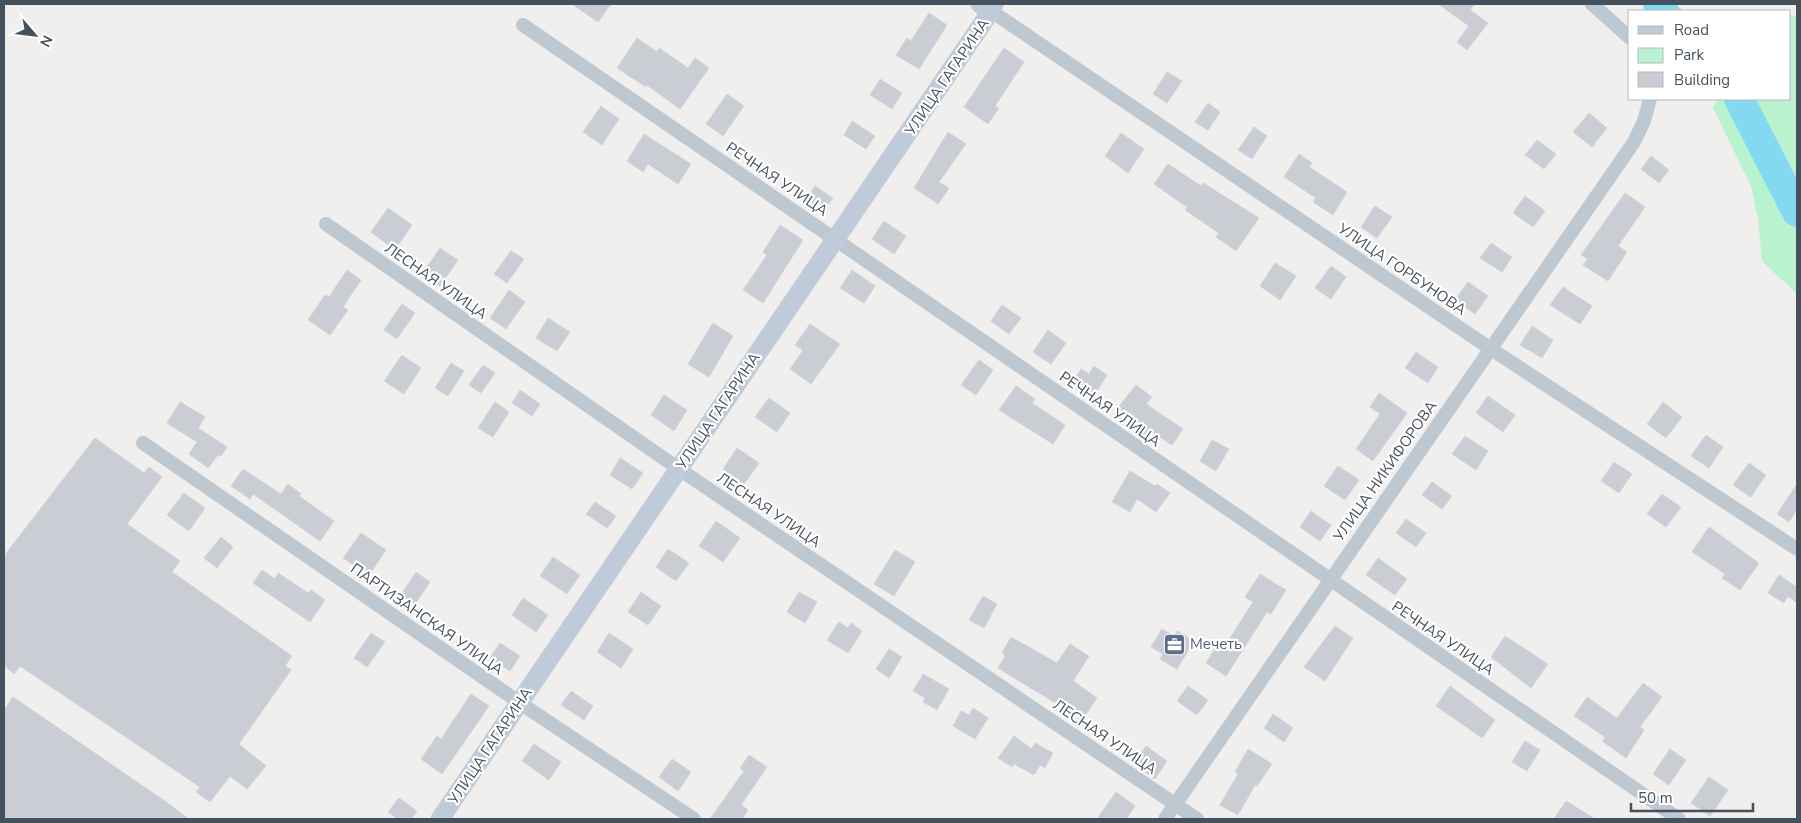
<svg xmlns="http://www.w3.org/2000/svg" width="1801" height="823" viewBox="0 0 1801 823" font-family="'Nunito Sans',sans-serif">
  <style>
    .green { fill: #b9f2cf }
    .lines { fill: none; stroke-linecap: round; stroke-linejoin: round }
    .river { stroke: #83d9f2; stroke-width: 30 }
    .building { fill: #cacdd3; stroke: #d1d4da }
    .lane { stroke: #bdc8d1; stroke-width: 7 }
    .street { stroke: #bdc8d1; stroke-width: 14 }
    .secondary { stroke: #bfcbd8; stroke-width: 19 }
    .labels { text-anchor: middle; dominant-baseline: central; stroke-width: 4.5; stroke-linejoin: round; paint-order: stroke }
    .street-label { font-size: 15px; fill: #45515d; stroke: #fff }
    .service-label { font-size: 15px; fill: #4e5e75; stroke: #fff; text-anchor: start }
  </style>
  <rect width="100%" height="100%" fill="#f1eeee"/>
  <path class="green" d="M1790 15 1797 17V294L1762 261 1758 220 1751 186 1713 108 1717 99H1790Z"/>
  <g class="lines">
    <path class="river" d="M1658 4 1664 11
      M1739 99 1797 212"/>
  </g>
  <path class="building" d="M572 4H611L598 22Z
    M1438 4H1475L1470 10 1488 23 1467 50 1457 42 1469 26Z
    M929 13 947 25 919 69 896 55 907 38 911 41Z
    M637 38 657 52 659 48 688 68 695 58 709 68 680 109 647 85 646 87 617 68Z
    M1004 48 1024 62 995 106 999 108 988 124 964 107Z
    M1167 72 1182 81 1167 103 1153 94Z
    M880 79 902 93 892 109 870 95Z
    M727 94 744 106 723 136 706 124Z
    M1208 103 1220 112 1208 130 1195 122Z
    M601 106 619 119 602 145 583 132Z
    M1589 113 1607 128 1592 147 1573 132Z
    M852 121 875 136 866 149 844 135Z
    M1254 127 1267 136 1252 159 1238 150Z
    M948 132 966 144 939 182 949 188 938 204 914 188Z
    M1121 133 1144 149 1128 173 1105 156Z
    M644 134 691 164 678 184 648 164 643 172 627 161Z
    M1537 140 1556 154 1544 169 1525 155Z
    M1299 154 1312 163 1309 167 1347 192 1333 215 1313 202 1316 198 1284 177Z
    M1651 156 1669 170 1659 183 1641 169Z
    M1168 164 1201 186 1203 183 1259 218 1236 251 1216 237 1219 233 1185 210 1187 207 1154 184Z
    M815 186 833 198 824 211 807 199Z
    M1625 193 1645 207 1618 246 1627 252 1608 281 1583 265 1588 259 1581 255Z
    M1525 196 1545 211 1533 227 1513 213Z
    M1375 206 1392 217 1377 238 1361 227Z
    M388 208 412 225 395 250 371 232Z
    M884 221 906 236 894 254 872 239Z
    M780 225 803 240 763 303 743 290 767 255 763 252Z
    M1491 243 1512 257 1502 272 1480 258Z
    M440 248 458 260 440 286 422 274Z
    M511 251 524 259 507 283 494 274Z
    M1275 263 1296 276 1280 300 1260 286Z
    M1331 266 1346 277 1331 299 1315 288Z
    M347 270 361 280 343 307 348 310 330 335 308 320 325 295 329 297Z
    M852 270 875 286 864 303 840 288Z
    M1468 282 1488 296 1475 314 1455 300Z
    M1563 287 1592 306 1580 324 1550 305Z
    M509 290 525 302 506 329 490 318Z
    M402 304 415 313 397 339 384 330Z
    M1002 305 1021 318 1009 334 991 321Z
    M548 318 570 332 557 351 536 338Z
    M713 323 733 336 709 377 688 364Z
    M810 324 840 344 811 384 790 369 803 350 795 345Z
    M1532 326 1553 340 1542 358 1520 345Z
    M1048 330 1066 343 1051 364 1033 352Z
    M1416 352 1438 367 1428 383 1405 368Z
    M402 355 421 368 404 394 384 381Z
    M979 360 993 370 976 395 961 385Z
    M451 363 464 371 448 396 435 388Z
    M483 365 495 373 481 393 469 385Z
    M1094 366 1107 375 1095 394 1074 380 1081 369 1089 374Z
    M1136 385 1152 397 1146 404 1183 429 1172 445 1152 432 1148 438 1134 428 1138 422 1118 408Z
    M1016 386 1035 399 1032 403 1065 425 1053 444 999 410Z
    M520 390 540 404 532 416 512 403Z
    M1379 393 1407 413 1373 461 1356 449 1380 414 1370 407Z
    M664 395 687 410 674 431 651 415Z
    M1488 396 1515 415 1503 432 1476 413Z
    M769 398 790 413 777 432 755 417Z
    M180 402 205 417 198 428 227 447 221 456 218 455 208 468 189 454 197 442 167 423Z
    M495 402 509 412 493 437 478 428Z
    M1663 402 1682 417 1666 438 1647 424Z
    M1706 435 1723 447 1709 468 1691 456Z
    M1465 436 1488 451 1476 470 1452 454Z
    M95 438 144 473 149 467 162 477 127 524 180 561 172 572 292 656 285 666 291 670 239 744 266 766 247 789 230 776 210 802 196 792 200 787 20 666 14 674 4 666V556Z
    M1212 440 1229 449 1216 471 1200 461Z
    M737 448 759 463 744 484 723 469Z
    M620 458 643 473 632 489 610 475Z
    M1614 462 1632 474 1619 493 1601 481Z
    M1749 463 1766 475 1751 497 1733 485Z
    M1338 466 1359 480 1345 500 1324 486Z
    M243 469 281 494 288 484 301 494 299 496 334 521 320 541 253 494 250 499 231 486Z
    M1130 471 1155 486 1157 484 1170 493 1156 512 1137 499 1130 512 1112 502Z
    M1432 482 1452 496 1442 509 1422 495Z
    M1797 484V509L1789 522 1777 514Z
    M184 493 205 508 189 531 167 515Z
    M1662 494 1681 507 1666 527 1647 514Z
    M595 502 616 516 607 528 586 514Z
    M1311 511 1331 525 1320 541 1300 527Z
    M1406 519 1426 533 1416 547 1396 533Z
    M716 521 740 538 723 562 699 546Z
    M1709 527 1759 563 1740 590 1722 578 1725 574 1692 552Z
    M361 533 386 550 369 575 343 558Z
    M221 537 233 547 217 568 204 558Z
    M668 549 689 563 676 581 656 567Z
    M895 550 915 562 894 596 874 584Z
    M553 557 580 575 567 594 540 576Z
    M1378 558 1407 579 1395 595 1366 575Z
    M262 570 275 579 278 573 308 593 311 590 325 600 310 622 253 583Z
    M416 572 430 582 415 604 401 595Z
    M1260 574 1286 590 1271 614 1267 612 1226 676 1206 663 1216 647 1222 651 1253 602 1245 597Z
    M1779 575 1797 587V603L1788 596 1784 603 1768 593Z
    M641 592 661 606 648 625 628 612Z
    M799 592 817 602 805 623 787 612Z
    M983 596 997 604 984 628 969 620Z
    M523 598 548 615 536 632 512 615Z
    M839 622 848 628 851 623 862 631 848 653 827 640Z
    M1335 626 1353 638 1325 681 1304 667Z
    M1162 629 1174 636 1177 631 1194 641 1177 669 1160 659 1163 654 1151 647Z
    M371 633 385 642 367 667 354 658Z
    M609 633 633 649 621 668 597 652Z
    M1505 636 1548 664 1531 688 1491 657Z
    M1011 637 1057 663 1070 644 1089 656 1073 681 1097 698 1084 717 1059 700 1057 704 998 668 1005 656 1002 653Z
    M500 643 520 656 510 671 490 658Z
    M889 649 902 657 889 678 876 669Z
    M923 674 949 689 937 710 923 702 925 698 913 691Z
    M1643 683 1662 697 1640 727 1644 730 1626 758 1602 741 1605 737 1574 716 1587 697 1617 718Z
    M1188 686 1208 700 1197 715 1177 701Z
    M1450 686 1495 720 1482 738 1436 706Z
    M571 691 593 706 584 720 561 705Z
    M471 694 489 706 442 774 421 759 437 736 441 739Z
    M13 697 162 799 189 819H4V710Z
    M973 708 988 718 975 739 953 726 961 711 969 715Z
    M1273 714 1293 728 1284 742 1264 728Z
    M1014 736 1032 749 1035 743 1053 753 1045 768 1040 765 1034 775 1014 764 1012 767 998 758Z
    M1525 741 1540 750 1527 771 1512 762Z
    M534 744 561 762 549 780 522 761Z
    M1146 746 1167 761 1155 779 1133 764Z
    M1248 749 1272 764 1257 786 1255 785 1238 815 1220 805 1238 774 1235 772Z
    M1670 749 1686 760 1669 785 1653 774Z
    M749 755 767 767 741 805 748 810 742 819H710L744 771 740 768Z
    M672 759 691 772 678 791 659 777Z
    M1709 777 1728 790 1710 816 1691 803Z
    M1116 792 1135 806 1126 819H1097Z
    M399 798 417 811 411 819H398L388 812Z
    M1566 801 1595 819H1554Z"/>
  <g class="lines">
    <path class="lane" d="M1677 11H1678"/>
    <path class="street" d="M997 4 991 11 1491 349 1797 549
      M1592 4 1630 38
      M523 25 1679 819
      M326 224 679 469 1197 819
      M143 443 520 703 694 819
      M1165 819 1634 142 1644 121 1650 99"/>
    <path class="secondary" d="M440 819 991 11 980 4"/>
  </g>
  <defs>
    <symbol id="office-square" viewBox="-11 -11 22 22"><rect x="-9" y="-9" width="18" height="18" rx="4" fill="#5c6f8a" stroke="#fff"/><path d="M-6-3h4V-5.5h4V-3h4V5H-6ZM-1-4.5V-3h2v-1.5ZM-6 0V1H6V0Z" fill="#fff"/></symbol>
  </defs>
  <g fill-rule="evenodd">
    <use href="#office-square" x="1162" y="632" width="25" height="25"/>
  </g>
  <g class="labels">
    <g class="street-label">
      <text transform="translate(947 77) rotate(-56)">УЛИЦА ГАГАРИНА</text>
      <text transform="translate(777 179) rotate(34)">РЕЧНАЯ УЛИЦА</text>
      <text transform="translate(1402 269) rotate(34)">УЛИЦА ГОРБУНОВА</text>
      <text transform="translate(436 281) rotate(35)">ЛЕСНАЯ УЛИЦА</text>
      <text transform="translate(1110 409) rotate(35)">РЕЧНАЯ УЛИЦА</text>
      <text transform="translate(718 411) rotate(-56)">УЛИЦА ГАГАРИНА</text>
      <text transform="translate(1385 471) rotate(-55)">УЛИЦА НИКИФОРОВА</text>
      <text transform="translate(769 510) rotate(34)">ЛЕСНАЯ УЛИЦА</text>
      <text transform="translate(427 619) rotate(35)">ПАРТИЗАНСКАЯ УЛИЦА</text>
      <text transform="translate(1443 638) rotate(34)">РЕЧНАЯ УЛИЦА</text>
      <text transform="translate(1105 737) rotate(34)">ЛЕСНАЯ УЛИЦА</text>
      <text transform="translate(490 746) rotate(-56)">УЛИЦА ГАГАРИНА</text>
    </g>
    <g class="service-label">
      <text x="1190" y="644">Мечеть</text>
    </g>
  </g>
  <rect width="1801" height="823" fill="none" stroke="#45515d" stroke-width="10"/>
  <rect x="1628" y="10" width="162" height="90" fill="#ffffff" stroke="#b5b9be"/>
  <rect x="1638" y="26" width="25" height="8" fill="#bfcbd8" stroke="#b5b9be"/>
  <text x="1674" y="35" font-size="15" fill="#45515d">Road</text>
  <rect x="1638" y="48" width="25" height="15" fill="#b9f2cf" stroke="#b5b9be"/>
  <text x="1674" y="60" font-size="15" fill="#45515d">Park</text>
  <rect x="1638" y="72" width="25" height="15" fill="#cacdd3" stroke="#b5b9be"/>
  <text x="1674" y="85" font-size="15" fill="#45515d">Building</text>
  <g transform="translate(35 35) rotate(118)" stroke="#ffffff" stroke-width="4" paint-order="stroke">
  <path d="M0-4L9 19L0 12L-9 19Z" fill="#45515d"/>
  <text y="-8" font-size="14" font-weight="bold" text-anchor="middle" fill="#45515d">N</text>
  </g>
  <path d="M1631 803v8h122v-8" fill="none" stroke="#45515d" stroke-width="2.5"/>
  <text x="1638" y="803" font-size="15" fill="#45515d" stroke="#ffffff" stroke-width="4" paint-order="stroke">50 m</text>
</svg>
